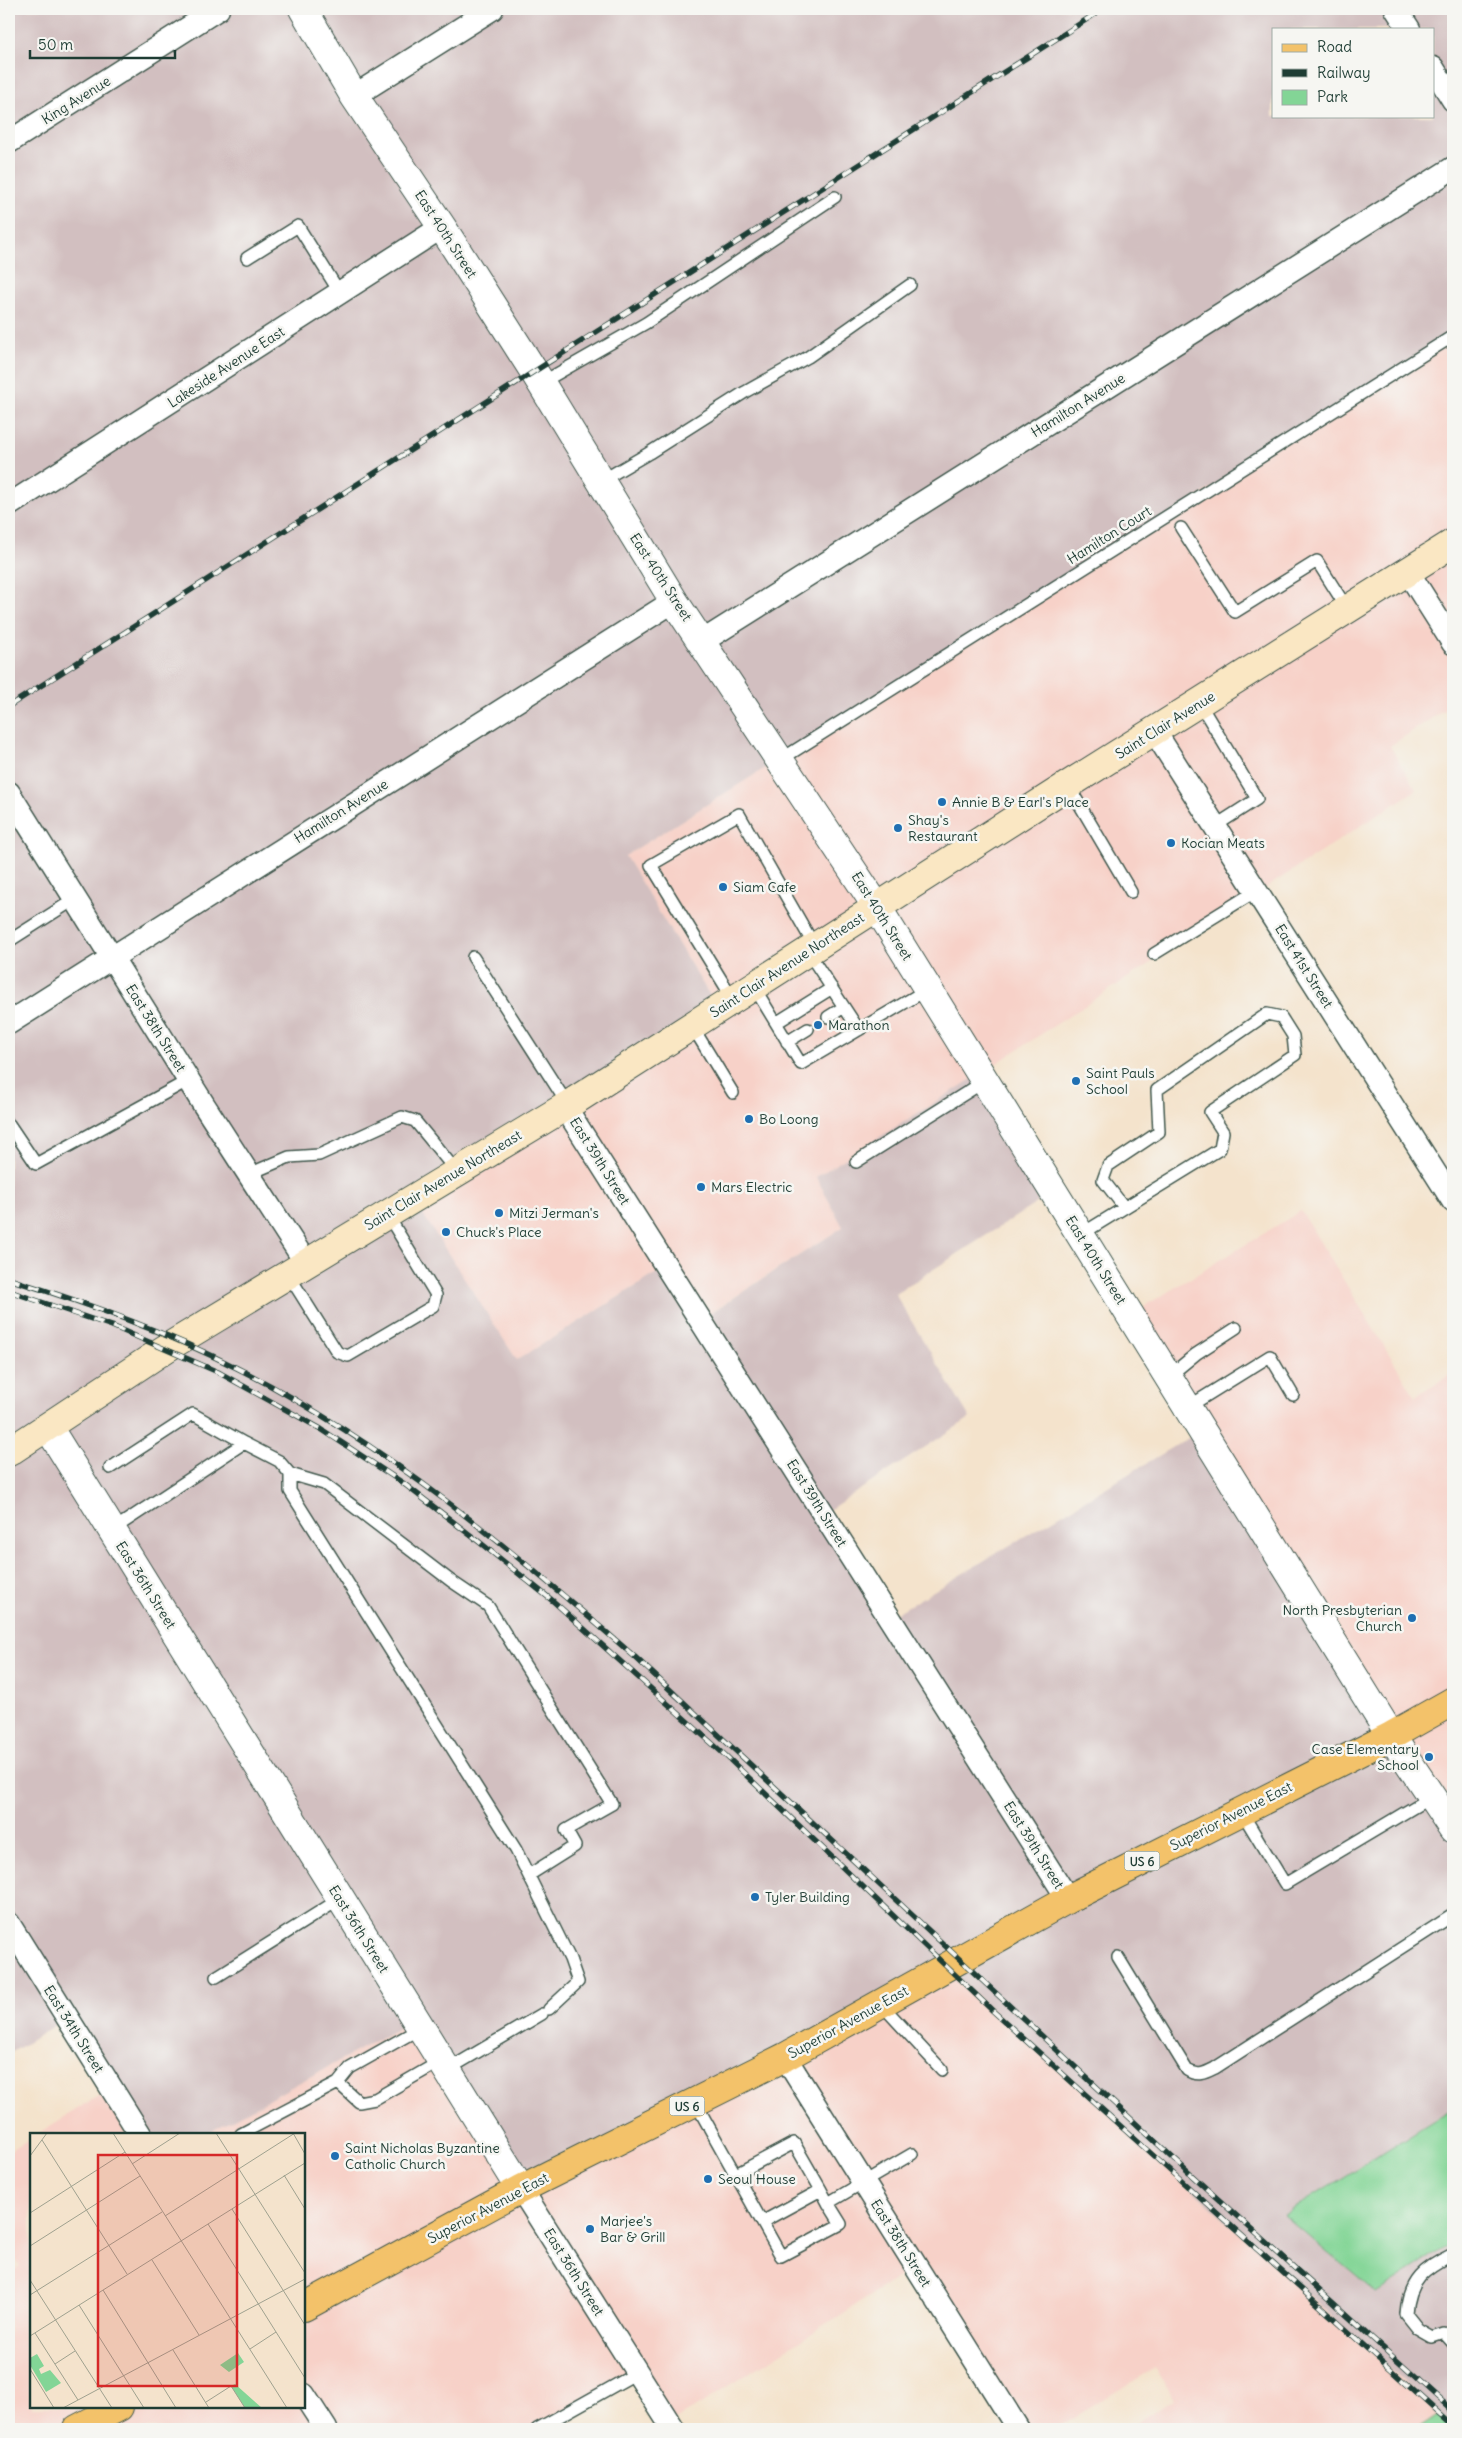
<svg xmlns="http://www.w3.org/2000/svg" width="1462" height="2438" viewBox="0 0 1462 2438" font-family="Delius,sans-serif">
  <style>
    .built { fill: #f7d1c8 }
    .industrial { fill: #d2bfc0; fill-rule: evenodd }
    .green { fill: #83d596; stroke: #518965 }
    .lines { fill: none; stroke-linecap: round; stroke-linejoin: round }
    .service-casing { stroke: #3f564b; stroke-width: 14 }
    .minor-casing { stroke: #3f564b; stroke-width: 25 }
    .tertiary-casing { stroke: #3f564b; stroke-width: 30 }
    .secondary-casing { stroke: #3f564b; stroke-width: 30 }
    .primary-casing { stroke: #3f564b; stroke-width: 30 }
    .service { stroke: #fff; stroke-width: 11 }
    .minor { stroke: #fff; stroke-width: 22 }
    .tertiary { stroke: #fff; stroke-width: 28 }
    .secondary { stroke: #fae7c3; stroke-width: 28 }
    .primary { stroke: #f3c26a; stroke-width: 28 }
    .rail-casing { stroke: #1f3d34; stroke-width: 5.5 }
    .rail { stroke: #f6f6f2; stroke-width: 4; stroke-dasharray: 11; stroke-linecap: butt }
    .poi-dot { fill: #1f6fb2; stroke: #f6f6f2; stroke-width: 2 }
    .labels { text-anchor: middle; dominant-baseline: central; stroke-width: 5; stroke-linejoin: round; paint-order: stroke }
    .shield { fill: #f6f6f2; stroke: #60746d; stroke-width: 1 }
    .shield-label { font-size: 12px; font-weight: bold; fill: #1f3d34 }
    .street-label { font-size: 14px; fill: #1f3d34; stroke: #f6f6f2 }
    .poi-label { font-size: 14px; fill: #1f3d34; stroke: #f6f6f2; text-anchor: start }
    .inset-road { fill: none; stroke: #9fa18f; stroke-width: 1 }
    .view { fill: #d62828; fill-opacity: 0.15; stroke: #d62828; stroke-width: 2.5 }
    .inset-edge { fill: none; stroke: #1f3d34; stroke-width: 2.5 }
  </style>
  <rect width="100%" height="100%" fill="#f6f6f2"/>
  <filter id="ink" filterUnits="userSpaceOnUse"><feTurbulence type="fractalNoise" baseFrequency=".02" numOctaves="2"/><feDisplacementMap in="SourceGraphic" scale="10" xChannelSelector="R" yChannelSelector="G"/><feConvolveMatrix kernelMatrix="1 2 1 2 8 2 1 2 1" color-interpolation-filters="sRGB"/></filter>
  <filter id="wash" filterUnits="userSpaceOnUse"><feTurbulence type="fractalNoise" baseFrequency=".0096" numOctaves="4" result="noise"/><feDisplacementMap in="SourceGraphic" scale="20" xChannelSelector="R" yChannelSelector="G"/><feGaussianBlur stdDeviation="1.12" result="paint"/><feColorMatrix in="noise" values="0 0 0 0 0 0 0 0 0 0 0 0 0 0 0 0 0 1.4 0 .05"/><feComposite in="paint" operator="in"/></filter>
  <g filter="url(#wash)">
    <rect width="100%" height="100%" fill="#f4e3cc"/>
    <path class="built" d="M1453 336V704L1390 746 1416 790 980 1074 816 1177 843 1227 700 1319 667 1267 517 1360 412 1199 718 1009 625 856Z
      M1301 1211 1415 1396 1453 1373V1829L1130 1315Z
      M947 1968 1440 2415 1419 2429H1127L1174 2399 1155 2368 1054 2429H1018L916 2267 669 2424 637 2373 537 2429H9V2274L20 2266 9 2250V2231L17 2225 9 2211V2151L31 2138V2407H304V2134H206L415 2019Z
      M111 2088 140 2134H37Z"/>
    <path class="industrial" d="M9 9H1453V336L625 856 718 1009 413 1199 517 1360 667 1267 701 1319 843 1227 816 1177 980 1074 1054 1192 895 1294 970 1418 824 1513 890 1617 1202 1430 1453 1829V2426L947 1968 521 2189 415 2019 206 2134H140L67 2018 9 2054ZM1273 29H1433V116H1273Z"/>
    <path class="green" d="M1453 2108V2243L1376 2293 1284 2215Z
      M1440 2415 1453 2426V2429H1419Z"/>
  </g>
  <g filter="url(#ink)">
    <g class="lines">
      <defs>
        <path id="service" d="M247 258 298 226 340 293
          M541 383 646 323 835 197
          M601 481 649 453 745 392 808 357 910 285
          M1181 528 1235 612 1317 561 1348 610
          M1200 704 1257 799 1215 826
          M780 760 1453 336
          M1068 785 1131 892
          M9 941 75 899
          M808 952 859 1030
          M1154 954 1256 891
          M473 957 568 1105
          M754 987 801 1064 928 989
          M733 999 651 865 739 814 815 947
          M828 1017 844 1007
          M776 1023 832 988
          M692 1026 733 1093
          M787 1042 808 1029
          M9 1124 36 1164 189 1080
          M856 1162 985 1081
          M249 1174 289 1157 319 1155 402 1117 415 1121 457 1172
          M1080 1235 1220 1149 1223 1132 1210 1112 1295 1055 1293 1036 1281 1017 1267 1014 1157 1090 1159 1132 1108 1166 1103 1180 1124 1207
          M288 1274 337 1352 348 1356 433 1306 436 1295 387 1214
          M1168 1377 1196 1354 1236 1328
          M1188 1407 1270 1356 1293 1395
          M110 1468 193 1414 244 1443
          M290 1474 324 1484 451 1581 488 1606 612 1804 566 1830 575 1846 529 1875
          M112 1530 244 1443 279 1461 290 1474V1491L516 1850 570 1959 578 1982 549 2009
          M1241 1811 1285 1884 1431 1797
          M1118 1957 1187 2070C1198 2077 1205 2073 1215 2068L1453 1915
          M216 1977 340 1899
          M881 2004 942 2070
          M447 2070 542 2014
          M338 2083 350 2068 421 2028
          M695 2102 762 2222
          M241 2134 338 2083 359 2102 375 2099 441 2061
          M736 2174 794 2143 821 2190
          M828 2203 821 2190 762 2222 781 2256 841 2224 828 2203 912 2154
          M1453 2254C1424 2268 1408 2280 1406 2314L1418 2329 1432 2337 1444 2333 1453 2343
          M537 2429 637 2373"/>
        <path id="minor" d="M1396 9 1409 29
          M1433 68 1453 100
          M354 96 492 9
          M9 142 218 9
          M9 505 442 227
          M1408 572 1453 643
          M703 641 1453 168
          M1155 732 1453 1201
          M9 793 204 1105 306 1263
          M9 1023 674 601
          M565 1107 1068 1899
          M9 1924 140 2134
          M785 2057 1018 2429
          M521 2189 673 2429
          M304 2395 326 2429"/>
        <path id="tertiary" d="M303 9 354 96 442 227 533 370 674 601 877 907 1391 1736 1453 1829
          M48 1427 521 2189"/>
        <path id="secondary" d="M9 1452 165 1349 568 1105 1068 785 1453 543"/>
        <path id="primary" d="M304 2307 521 2189 785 2057 1068 1899 1391 1736 1453 1701
          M77 2429 119 2407"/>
      </defs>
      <use href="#service" class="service-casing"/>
      <use href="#minor" class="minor-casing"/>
      <use href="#tertiary" class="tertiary-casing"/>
      <use href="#secondary" class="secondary-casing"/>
      <use href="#primary" class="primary-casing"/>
      <use href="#service" class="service"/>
      <use href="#minor" class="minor"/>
      <use href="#tertiary" class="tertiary"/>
      <use href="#secondary" class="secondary"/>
      <use href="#primary" class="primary"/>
      <defs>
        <path id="rail" d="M9 706 1103 9
          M9 1279C87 1303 164 1331 237 1368 384 1442 512 1550 635 1657L1188 2172 1453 2411
          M9 1291 112 1326 218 1372 321 1429 403 1483 478 1541 553 1601 725 1755 993 2011 1453 2426"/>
      </defs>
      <use href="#rail" class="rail-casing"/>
      <use href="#rail" class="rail"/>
    </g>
  </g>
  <g class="poi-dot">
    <circle cx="942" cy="802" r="5"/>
    <circle cx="898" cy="828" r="5"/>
    <circle cx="1171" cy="843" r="5"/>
    <circle cx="723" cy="887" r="5"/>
    <circle cx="818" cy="1025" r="5"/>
    <circle cx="1076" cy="1081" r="5"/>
    <circle cx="749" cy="1119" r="5"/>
    <circle cx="701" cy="1187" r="5"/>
    <circle cx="499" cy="1213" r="5"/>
    <circle cx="446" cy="1232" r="5"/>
    <circle cx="1412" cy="1618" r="5"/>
    <circle cx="1429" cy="1757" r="5"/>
    <circle cx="755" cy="1897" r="5"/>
    <circle cx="335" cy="2156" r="5"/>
    <circle cx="708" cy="2179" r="5"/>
    <circle cx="590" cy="2229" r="5"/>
  </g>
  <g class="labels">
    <g class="shield">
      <rect x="1124.5" y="1851.5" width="35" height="19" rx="4"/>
      <rect x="669.5" y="2096.5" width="35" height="19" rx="4"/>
    </g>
    <g class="shield-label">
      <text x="1142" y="1861">US 6</text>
      <text x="687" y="2106">US 6</text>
    </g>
    <g class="street-label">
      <text transform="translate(76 100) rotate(-32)">King Avenue</text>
      <text transform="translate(446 234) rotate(57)">East 40th Street</text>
      <text transform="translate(226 367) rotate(-33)">Lakeside Avenue East</text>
      <text transform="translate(1078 405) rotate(-32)">Hamilton Avenue</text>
      <text transform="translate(1109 535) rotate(-32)">Hamilton Court</text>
      <text transform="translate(661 577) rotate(57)">East 40th Street</text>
      <text transform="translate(1165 725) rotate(-32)">Saint Clair Avenue</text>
      <text transform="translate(341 811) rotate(-32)">Hamilton Avenue</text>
      <text transform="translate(882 916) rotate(58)">East 40th Street</text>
      <text transform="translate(787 965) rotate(-33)">Saint Clair Avenue Northeast</text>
      <text transform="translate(1304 966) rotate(58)">East 41st Street</text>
      <text transform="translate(156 1028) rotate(58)">East 38th Street</text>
      <text transform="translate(600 1161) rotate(58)">East 39th Street</text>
      <text transform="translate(443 1180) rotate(-31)">Saint Clair Avenue Northeast</text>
      <text transform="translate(1096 1260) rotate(58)">East 40th Street</text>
      <text transform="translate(817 1503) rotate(58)">East 39th Street</text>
      <text transform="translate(146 1585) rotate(58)">East 36th Street</text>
      <text transform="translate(1231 1816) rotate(-27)">Superior Avenue East</text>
      <text transform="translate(1034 1845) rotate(58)">East 39th Street</text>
      <text transform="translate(359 1929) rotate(58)">East 36th Street</text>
      <text transform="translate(848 2022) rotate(-29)">Superior Avenue East</text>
      <text transform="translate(74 2029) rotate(58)">East 34th Street</text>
      <text transform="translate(488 2208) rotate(-28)">Superior Avenue East</text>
      <text transform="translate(901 2243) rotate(58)">East 38th Street</text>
      <text transform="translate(574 2272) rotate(58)">East 36th Street</text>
    </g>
    <g class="poi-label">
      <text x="952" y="802">Annie B &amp; Earl's Place</text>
      <text x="908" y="820">Shay's<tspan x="908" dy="16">Restaurant</tspan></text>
      <text x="1181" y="843">Kocian Meats</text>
      <text x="733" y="887">Siam Cafe</text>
      <text x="828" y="1025">Marathon</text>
      <text x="1086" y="1073">Saint Pauls<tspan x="1086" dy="16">School</tspan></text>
      <text x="759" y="1119">Bo Loong</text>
      <text x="711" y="1187">Mars Electric</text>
      <text x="509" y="1213">Mitzi Jerman's</text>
      <text x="456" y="1232">Chuck's Place</text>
      <text x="1402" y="1610" text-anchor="end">North Presbyterian<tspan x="1402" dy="16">Church</tspan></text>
      <text x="1419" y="1749" text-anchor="end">Case Elementary<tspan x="1419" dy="16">School</tspan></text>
      <text x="765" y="1897">Tyler Building</text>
      <text x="345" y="2148">Saint Nicholas Byzantine<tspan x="345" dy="16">Catholic Church</tspan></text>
      <text x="718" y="2179">Seoul House</text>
      <text x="600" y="2221">Marjee's<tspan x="600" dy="16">Bar &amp; Grill</tspan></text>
    </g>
  </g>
  <g transform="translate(30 2133)">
    <rect width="275" height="275" fill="#f4e3cc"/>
    <path d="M208 220 214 229 199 239 190 232ZM7 221 14 233 9 236 11 241 20 237 31 250 16 259 0 232V225ZM205 251 232 275H215L201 253Z" fill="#83d596"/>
    <path class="inset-road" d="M83 0 257 275M186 0 275 140M263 0 275 21M12 7 97 141M0 23 17 0M102 31 150 0M254 42 275 76M202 76 275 192M0 80 95 19M135 83 265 0M178 91 275 245M0 113 110 43M122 127 169 202M0 147 82 275M73 157 146 275M0 162 132 79M49 172 114 275M5 200 48 267M0 203 275 30M220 216 246 199M143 217 179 275M25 231 45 218M0 236 24 275M176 269 201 253 215 275M33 275 275 146"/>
    <path class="view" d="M68 22H207V253H68Z"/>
    <rect width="275" height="275" class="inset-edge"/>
  </g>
  <rect width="1462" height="2438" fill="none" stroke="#f6f6f2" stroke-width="30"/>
  <rect x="1272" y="28" width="162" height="90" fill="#f6f6f2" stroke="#a0aca6"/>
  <rect x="1282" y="44" width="25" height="8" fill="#f3c26a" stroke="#a0aca6"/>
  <text x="1317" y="52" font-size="15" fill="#1f3d34">Road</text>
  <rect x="1282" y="69" width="25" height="8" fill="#1f3d34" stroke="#a0aca6"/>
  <text x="1317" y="78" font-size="15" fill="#1f3d34">Railway</text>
  <rect x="1282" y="90" width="25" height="15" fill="#83d596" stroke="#a0aca6"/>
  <text x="1317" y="102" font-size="15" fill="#1f3d34">Park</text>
  <path d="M30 50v8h145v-8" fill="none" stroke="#1f3d34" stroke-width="2.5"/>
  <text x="38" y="50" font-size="15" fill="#1f3d34" stroke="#f6f6f2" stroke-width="4" paint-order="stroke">50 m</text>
</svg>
